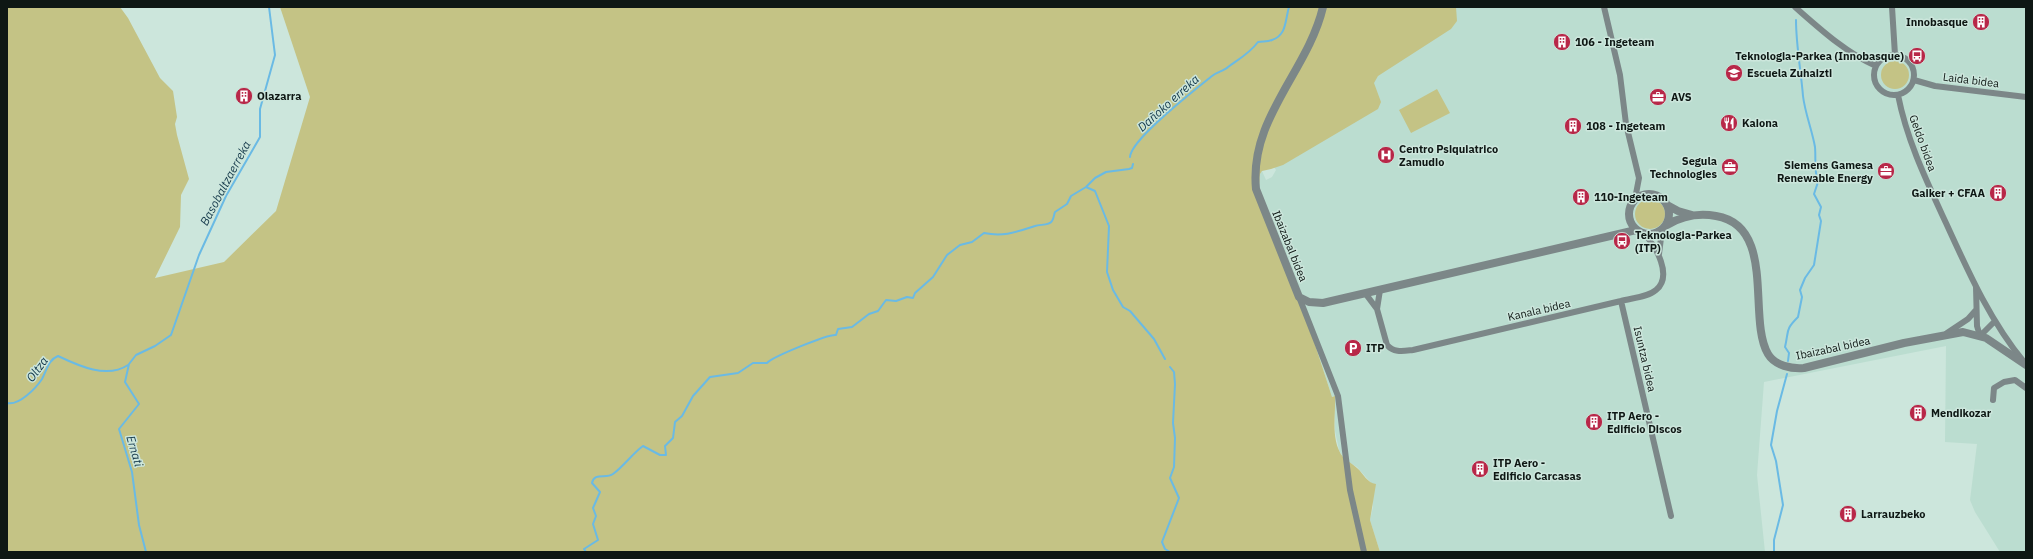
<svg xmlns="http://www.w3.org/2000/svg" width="2033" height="559" viewBox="0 0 2033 559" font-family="'IBM Plex Sans',sans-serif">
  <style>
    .built { fill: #bbddd0 }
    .green { fill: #c4c385 }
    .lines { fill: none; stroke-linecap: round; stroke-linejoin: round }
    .stream { stroke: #6abae4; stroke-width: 2 }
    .minor { stroke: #7c8788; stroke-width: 6 }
    .tertiary { stroke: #7c8788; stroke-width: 8 }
    .labels { text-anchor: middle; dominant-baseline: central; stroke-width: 3; stroke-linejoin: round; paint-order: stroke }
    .poi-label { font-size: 11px; font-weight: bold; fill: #0e1714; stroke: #cce6dc; text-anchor: start }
    .street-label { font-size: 11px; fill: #0e1714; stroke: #cce6dc }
    .water-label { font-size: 12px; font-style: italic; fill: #133749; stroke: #cce6dc }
  </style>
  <rect width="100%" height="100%" fill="#cce6dc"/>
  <path class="built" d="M1332 7H2026V552H2000L1975 512 1970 500 1977 444 1945 442 1946 346 1764 382 1757 475 1765 552H1380L1370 520 1373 507 1372 484 1357 467 1344 459 1339 450 1335 431 1334 396 1332 397 1299 295 1258 199 1260 174 1262 171 1266 180 1272 177 1276 170 1273 165Z"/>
  <path class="green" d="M7 7H120L128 18 160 78 173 91 177 117 175 124 177 135 189 179 181 195 180 227 155 278 224 262 276 211 310 97 280 7H1456L1457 21 1451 29 1378 76 1374 83 1381 102 1378 109 1283 165 1271 169 1262 171 1260 174 1258 199 1299 295 1332 397 1335 396C1336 415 1330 440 1343 457 1347 461 1353 464 1357 468 1364 474 1367 483 1376 484L1370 520 1380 552H7Z
    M1881 75a14 14 0 1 1 28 0a14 14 0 1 1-28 0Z
    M1437 89 1450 113 1411 133 1399 110Z
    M1635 214a15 15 0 1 1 30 0a15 15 0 1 1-30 0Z"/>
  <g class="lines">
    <path class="stream" d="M1130 157C1131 139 1196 89 1212 76 1217 72 1224 71 1228 67 1239 59 1250 53 1258 42 1263 41 1267 42 1272 40 1287 35 1285 20 1289 7
      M1086 187 1095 191 1109 226 1107 272 1113 290 1123 307 1130 311 1154 339 1165 359
      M1788 361 1789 353 1785 347C1789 330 1785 330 1798 317L1802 297 1800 290 1805 278 1814 265 1821 221 1819 215 1821 207 1814 194 1818 182C1814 172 1816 158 1815 147 1812 130 1805 113 1803 96 1801 71 1796 45 1796 20
      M7 403C19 406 36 388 42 379 47 370 48 360 58 356 79 366 107 379 128 365
      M146 552 139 525 132 472 119 429 139 404 125 382 129 364 136 355 155 346 171 335 199 255 226 196 260 137V109L275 55 269 7
      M586 552 584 549 598 540 593 524 596 516 593 508 600 492 592 483C594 472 606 479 613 474 624 466 632 454 643 446L660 455H666L665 446 673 438 675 422 682 416 693 396 710 377 738 373 753 363H767C772 357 828 334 836 335L838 329 852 327 869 314 878 311 886 300 896 301 907 297 913 298 915 293 933 277 947 255 960 245 972 242 984 233C1004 237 1016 232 1035 226 1040 224 1049 226 1052 221 1054 218 1054 214 1055 212L1067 204 1071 196 1086 187 1095 178 1106 172 1129 169 1132 168 1133 164
      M1170 552 1165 549 1162 542 1179 498 1170 478 1174 467 1175 438 1173 423 1175 384 1174 372 1170 367
      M1774 552V540L1783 505 1776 461 1771 445 1777 411 1787 374"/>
    <path class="minor" d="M1604 7 1620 75 1626 124 1639 178 1635 199
      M1795 7C1819 28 1846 53 1876 66
      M1892 7 1895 55
      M1874 75a20 20 0 1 1 40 0a20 20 0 1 1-40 0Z
      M1914 80 1935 86 2026 97
      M1898 95C1907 141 1927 182 1946 223 1968 271 1990 321 2024 362
      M1659 254 1662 230
      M1976 287 1977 326 1980 336 1995 321
      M1380 290 1377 309 1387 345C1394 353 1403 351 1413 350L1621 301C1632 298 1648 297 1656 290 1673 276 1656 246 1644 234
      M1365 293 1377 309
      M1299 297 1338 396 1350 490 1364 552
      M1621 301 1671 516
      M1947 333 1968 319 1976 310
      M1993 400 1994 388 2004 382 2015 380 2026 388"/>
    <path class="tertiary" d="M1323 7C1308 71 1249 118 1256 189L1299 297 1309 302 1323 303 1636 230
      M1629 214a20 20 0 1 1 40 0a20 20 0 1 1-40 0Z
      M1667 205 1678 211 1692 215
      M1667 225C1682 216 1699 213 1716 216 1777 226 1747 319 1768 354 1775 366 1792 369 1804 368L1904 343 1963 332 1986 338 2026 365"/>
  </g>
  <defs>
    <symbol id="building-disc" viewBox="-11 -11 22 22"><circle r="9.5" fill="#b82748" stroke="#cce6dc"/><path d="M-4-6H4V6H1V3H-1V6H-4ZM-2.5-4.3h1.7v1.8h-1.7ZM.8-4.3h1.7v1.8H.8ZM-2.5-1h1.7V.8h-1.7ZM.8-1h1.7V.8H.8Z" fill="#fff"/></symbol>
    <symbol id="bus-disc" viewBox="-11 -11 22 22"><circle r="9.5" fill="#b82748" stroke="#cce6dc"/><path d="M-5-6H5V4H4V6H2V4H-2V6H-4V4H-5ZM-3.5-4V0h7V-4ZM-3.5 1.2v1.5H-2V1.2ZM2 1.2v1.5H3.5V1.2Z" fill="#fff"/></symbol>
    <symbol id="school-disc" viewBox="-11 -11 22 22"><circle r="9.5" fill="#b82748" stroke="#cce6dc"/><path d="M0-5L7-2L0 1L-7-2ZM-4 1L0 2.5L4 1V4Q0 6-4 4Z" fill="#fff"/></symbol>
    <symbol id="office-disc" viewBox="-11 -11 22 22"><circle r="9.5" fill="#b82748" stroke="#cce6dc"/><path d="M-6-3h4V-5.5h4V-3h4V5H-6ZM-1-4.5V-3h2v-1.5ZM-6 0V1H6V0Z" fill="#fff"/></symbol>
    <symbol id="restaurant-disc" viewBox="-11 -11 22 22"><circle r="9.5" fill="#b82748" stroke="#cce6dc"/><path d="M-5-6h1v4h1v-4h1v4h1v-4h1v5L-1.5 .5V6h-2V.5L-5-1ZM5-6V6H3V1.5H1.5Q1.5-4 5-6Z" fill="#fff"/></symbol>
    <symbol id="hospital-disc" viewBox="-11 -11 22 22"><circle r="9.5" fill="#b82748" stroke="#cce6dc"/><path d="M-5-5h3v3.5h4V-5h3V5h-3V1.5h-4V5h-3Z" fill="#fff"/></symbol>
    <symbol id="parking-disc" viewBox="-11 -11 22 22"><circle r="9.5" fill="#b82748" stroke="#cce6dc"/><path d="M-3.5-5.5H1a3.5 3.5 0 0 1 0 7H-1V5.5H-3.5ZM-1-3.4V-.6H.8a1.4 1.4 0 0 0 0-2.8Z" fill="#fff"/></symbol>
  </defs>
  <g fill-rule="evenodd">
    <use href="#building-disc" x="1971" y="12" width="20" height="20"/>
    <use href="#building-disc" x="1552" y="32" width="20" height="20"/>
    <use href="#bus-disc" x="1907" y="46" width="20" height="20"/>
    <use href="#school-disc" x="1724" y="63" width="20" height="20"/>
    <use href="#building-disc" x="234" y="86" width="20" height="20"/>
    <use href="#office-disc" x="1648" y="87" width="20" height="20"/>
    <use href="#restaurant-disc" x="1719" y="113" width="20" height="20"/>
    <use href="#building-disc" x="1563" y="116" width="20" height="20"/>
    <use href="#hospital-disc" x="1376" y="145" width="20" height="20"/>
    <use href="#office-disc" x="1720" y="157" width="20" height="20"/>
    <use href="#office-disc" x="1876" y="161" width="20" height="20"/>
    <use href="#building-disc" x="1988" y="183" width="20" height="20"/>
    <use href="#building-disc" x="1571" y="187" width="20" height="20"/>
    <use href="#bus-disc" x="1612" y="231" width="20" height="20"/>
    <use href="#parking-disc" x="1343" y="338" width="20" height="20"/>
    <use href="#building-disc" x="1908" y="403" width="20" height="20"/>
    <use href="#building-disc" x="1584" y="412" width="20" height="20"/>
    <use href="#building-disc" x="1470" y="459" width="20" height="20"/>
    <use href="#building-disc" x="1838" y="504" width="20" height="20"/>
  </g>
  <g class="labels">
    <g class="poi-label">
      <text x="1968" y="22" text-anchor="end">Innobasque</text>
      <text x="1575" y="42">106 - Ingeteam</text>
      <text x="1904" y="56" text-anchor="end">Teknologia-Parkea (Innobasque)</text>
      <text x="1747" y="73">Escuela Zuhaizti</text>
      <text x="257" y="96">Olazarra</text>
      <text x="1671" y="97">AVS</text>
      <text x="1742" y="123">Kaiona</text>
      <text x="1586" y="126">108 - Ingeteam</text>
      <text x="1399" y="149">Centro Psiquiatrico<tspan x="1399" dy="13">Zamudio</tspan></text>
      <text x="1717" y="161" text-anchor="end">Segula<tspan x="1717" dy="13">Technologies</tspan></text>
      <text x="1873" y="165" text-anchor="end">Siemens Gamesa<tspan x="1873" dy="13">Renewable Energy</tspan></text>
      <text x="1985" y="193" text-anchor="end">Gaiker + CFAA</text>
      <text x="1594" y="197">110-Ingeteam</text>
      <text x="1635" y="235">Teknologia-Parkea<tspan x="1635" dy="13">(ITP)</tspan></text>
      <text x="1366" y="348">ITP</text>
      <text x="1931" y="413">Mendikozar</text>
      <text x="1607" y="416">ITP Aero -<tspan x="1607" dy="13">Edificio Discos</tspan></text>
      <text x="1493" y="463">ITP Aero -<tspan x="1493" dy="13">Edificio Carcasas</tspan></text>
      <text x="1861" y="514">Larrauzbeko</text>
    </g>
    <g class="street-label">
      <text transform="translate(1971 80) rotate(7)">Laida bidea</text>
      <text transform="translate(1923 143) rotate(70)">Geldo bidea</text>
      <text transform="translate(1290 246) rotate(68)">Ibaizabal bidea</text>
      <text transform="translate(1539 310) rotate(-13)">Kanala bidea</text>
      <text transform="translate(1833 348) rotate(-12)">Ibaizabal bidea</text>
      <text transform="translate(1645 359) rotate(77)">Isuntza bidea</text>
    </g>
    <g class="water-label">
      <text transform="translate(1168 103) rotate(-42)">Dañoko erreka</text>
      <text transform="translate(225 183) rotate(-62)">Basobaltzaerreka</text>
      <text transform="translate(37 369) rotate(-54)">Oltza</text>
      <text transform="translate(135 451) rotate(74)">Ernati</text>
    </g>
  </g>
  <rect width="2033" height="559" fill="none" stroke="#0e1714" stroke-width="16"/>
</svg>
